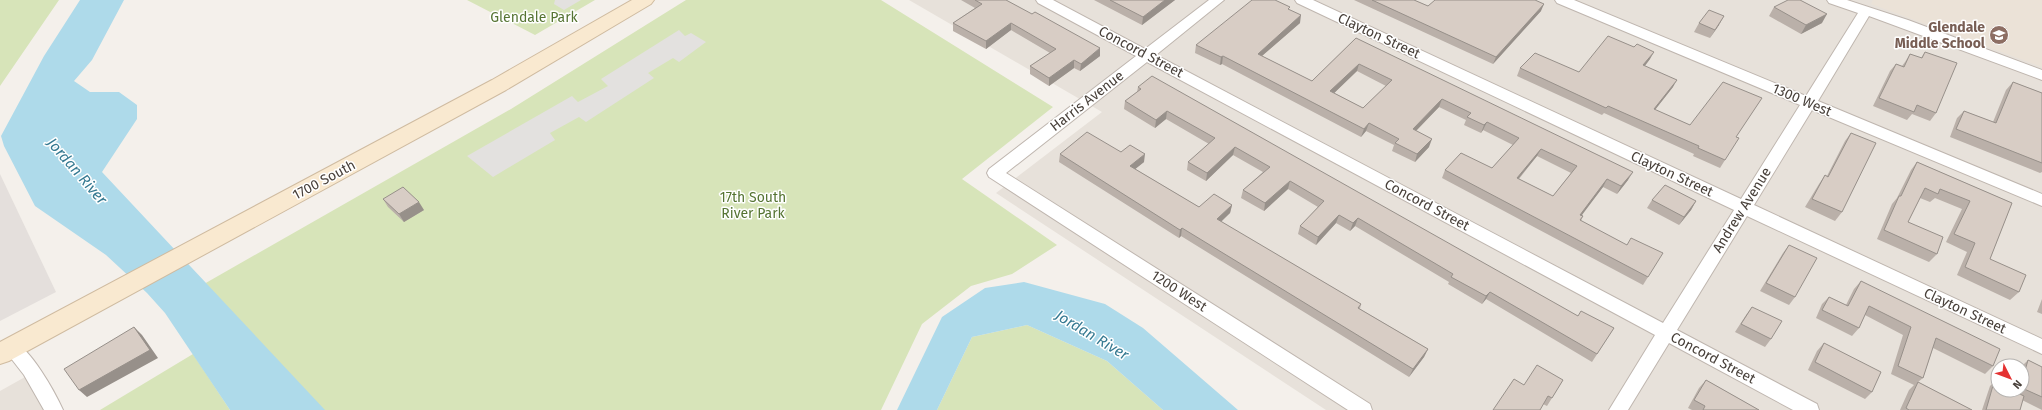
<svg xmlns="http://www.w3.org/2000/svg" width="2042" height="410" viewBox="0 0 2042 410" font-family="'Fira Sans',sans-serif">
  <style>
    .residential { fill: #e7e1da; fill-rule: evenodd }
    .industrial { fill: #e4dfdc }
    .education { fill: #ebe2d7 }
    .green { fill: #d7e4b9 }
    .parking { fill: #e3e1df }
    .water { fill: #aedaea }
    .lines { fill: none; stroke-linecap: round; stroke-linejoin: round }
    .street-casing { stroke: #bfb6af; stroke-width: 2 }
    .secondary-casing { stroke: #cfbba0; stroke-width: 2 }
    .street { fill: #fff; fill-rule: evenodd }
    .secondary { fill: #f9e9d0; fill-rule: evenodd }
    .wall { fill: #bab0a9; fill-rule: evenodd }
    .shaded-wall { fill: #97908a }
    .building { fill: #d8cdc5; stroke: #97908a; fill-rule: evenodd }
    .labels { text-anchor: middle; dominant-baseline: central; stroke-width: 3; stroke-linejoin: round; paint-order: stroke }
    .park-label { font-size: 14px; fill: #557432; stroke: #fff }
    .education-label { font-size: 14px; font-weight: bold; fill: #785e54; stroke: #fff; text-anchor: end }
    .street-label { font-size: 14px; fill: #48403a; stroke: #fff }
    .water-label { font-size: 15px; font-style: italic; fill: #367a92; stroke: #fff }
  </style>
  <rect width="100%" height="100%" fill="#f4f0eb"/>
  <path class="residential" d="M909 0H2042V410H1326L996 193 1102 112ZM1998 366H2022V390H1998Z
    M34 372 47 410H0V391Z"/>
  <path class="industrial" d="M0 174 56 292 0 321Z"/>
  <path class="education" d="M1873 0H2042V67L1871 4Z"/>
  <path class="green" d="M0 0H59L0 86Z
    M467 0H595L535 35Z
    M686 0H881L1053 107 962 179 1057 245 1012 274 971 286 922 324 881 410H302L204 284 511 109Z
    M1027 325 1107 361 1163 410H937L972 337Z
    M193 354 230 410H100Z"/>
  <path class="parking" d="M555 0H581L564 10 554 4Z
    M679 30 685 36 691 33 706 42 679 62 673 58 648 73 654 78 586 122 579 117 550 133 555 140 493 177 467 156 572 96 578 102 608 86 601 79Z"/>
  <path class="water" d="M80 0H124L92 60 74 81 90 92H119L137 105V119L102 172 325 410H230L165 313 147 293 106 255 35 206 4 146 1 136 44 56Z
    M1024 282 1105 304 1143 328 1238 410H1163L1107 361 1027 325 972 337 937 410H897L942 317 985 288Z"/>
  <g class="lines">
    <defs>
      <path id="street" d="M1036 0H1053L1145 49 1209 0H1224L1156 55 1663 323 1734 210 1297 3 1295 0H1313L1741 199 1800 105 1557 3 1555 0H1574L1806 96 1858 13 1829 3 1827 0H1847L1908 20 2042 70V80L1869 16 1818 101 2042 194V206L1812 110 1754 205 2042 339V354L1747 216 1677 330 1817 404 1819 410H1793L1669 343 1628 410H1609L1655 335 1147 62 1006 173 1370 404 1372 410H1348L989 177 987 173 989 169 1136 56 1038 3Z
        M12 341C30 347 55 392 63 410H44L24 375 3 348 6 343Z"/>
      <path id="secondary" d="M632 0H654L651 4 506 90 9 361 0 364V342L492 80Z"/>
    </defs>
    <use href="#street" class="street-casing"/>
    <use href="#secondary" class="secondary-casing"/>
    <use href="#street" class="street"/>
    <use href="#secondary" class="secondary"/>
  </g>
  <path class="wall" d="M961 0H1006L1100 56 1080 71 1074 68 1049 86 1030 74V66L1050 53 1011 30 986 49 953 31V23L975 8Z
    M1094 0H1175L1142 25Z
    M1354 0H1414L1428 6 1541 11 1493 64Z
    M1774 7 1822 23 1801 34 1769 16Z
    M1290 10 1300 23 1262 56 1312 81 1356 38 1628 180 1617 194 1603 187 1581 215 1583 216 1581 221 1648 277 1643 285 1442 178 1445 170 1492 168 1513 145 1483 130 1481 133 1464 125 1466 120 1439 107 1416 131 1429 147 1415 162 1392 151 1394 145 1366 131 1361 137 1222 64 1220 65 1195 53 1196 45ZM1357 71 1386 86 1363 108 1334 93ZM1537 156 1571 173 1553 196 1519 179Z
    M1699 23 1719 25 1710 38 1694 32Z
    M1925 52 1936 113 1930 121 1912 114 1907 120 1873 106 1890 71 1896 64 1902 66 1905 62 1910 54 1921 58Z
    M1650 59 1645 66 1673 87 1655 110 1690 125 1736 137 1725 160 1720 168 1693 156 1694 154 1604 113 1602 115 1517 76 1520 68 1579 72Z
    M2013 82 2042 93V172L2040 173 1950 137 1957 118 1964 111 1993 122 2006 90Z
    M1138 87 1578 316 1614 328 1592 362 1486 299 1482 304 1448 284 1449 282 1355 226 1350 231 1336 223 1316 245 1298 234 1300 226 1318 207 1288 189 1264 211 1241 198 1243 190 1263 172 1233 155 1206 181 1187 170 1188 162 1209 144 1166 119 1155 128 1124 109 1125 101 1137 92Z
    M1851 133 1842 212 1835 221 1805 207 1819 184 1825 175 1827 176 1845 141Z
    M1121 152 1144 162 1135 169 1199 207 1232 205 1230 213 1221 222 1361 304 1360 309 1428 349 1424 357 1409 377 1181 236 1179 238 1059 162 1060 154Z
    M1917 162 2012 203 1990 259 2019 292 2010 300 1957 275 1967 252 1946 242 1962 209 1935 198 1930 202 1920 198 1908 222 1937 254 1929 262 1877 239 1892 204 1897 198 1911 170Z
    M383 199 424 210 404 222 388 207Z
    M1652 200 1696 201 1691 210 1679 225 1647 208Z
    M1789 245 1795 297 1789 305 1760 291 1783 253Z
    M1861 281 1993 366 1985 374 1933 348 1923 378 1918 382 1972 410H1900L1909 390 1914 385 1891 374 1903 335 1865 315 1859 328 1852 336 1816 318 1822 304 1829 297 1846 305 1854 289Z
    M2042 299V314L2037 312Z
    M1752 307 1771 339 1765 347 1735 332 1746 315Z
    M1824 343 1872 392 1865 399 1808 370 1817 351Z
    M2028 360 2042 367V410L2022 400 2020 410H1982L1990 386 1994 382 2012 391 2013 390H2022V366Z
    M1563 380 1547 406 1543 404 1524 385Z
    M1706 380 1759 410H1692L1688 408 1699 388Z"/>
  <path class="shaded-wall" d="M1165 0H1175L1142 25 1143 17Z
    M1544 4 1541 11 1493 64 1496 57Z
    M1827 14 1822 23 1801 34 1806 25Z
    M1301 15 1300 23 1256 61 1258 54Z
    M1724 16 1719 25 1710 38 1715 30Z
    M1011 23V30L986 49V41Z
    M1100 48V56L1080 71 1081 64Z
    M1654 52 1650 59 1639 73 1643 65Z
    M1223 56 1222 64 1220 65 1221 57Z
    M1074 60V68L1049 86V78Z
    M1359 64 1357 71 1328 99 1330 91Z
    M1677 80 1673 87 1650 116 1654 109Z
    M1442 99 1439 107 1410 137 1413 129Z
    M1167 111 1166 119 1155 128 1156 120Z
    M1487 122 1483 130 1481 133 1484 125Z
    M1369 123 1366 131 1361 137 1364 129Z
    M1432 139 1429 147 1415 162 1417 154Z
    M1235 147 1233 155 1206 181 1207 173Z
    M1541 149 1537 156 1513 185 1517 178Z
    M1145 154 1144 162 1129 174 1130 166Z
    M1633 172 1628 180 1617 194 1621 186Z
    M1607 179 1603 187 1576 223 1580 215Z
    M1290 181 1288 189 1264 211 1265 203Z
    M1696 201 1691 210 1679 225 1684 217Z
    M419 202 424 210 404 222 399 214Z
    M1232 205 1230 213 1215 227 1217 219Z
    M1339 215 1336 223 1316 245 1318 237Z
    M1358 218 1355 226 1350 231 1353 223Z
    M1182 228 1181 236 1179 238 1180 230Z
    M1490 292 1486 299 1482 304 1486 296Z
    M134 327 142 335 158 358 87 397 79 390Z
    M1428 349 1424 357 1409 377 1413 369Z"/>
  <path class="building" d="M975 0H1006L1032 14 1035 12 1100 48 1081 64 1074 60 1049 78 1030 66 1056 49 1011 23 986 41 953 23 982 4Z
    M1110 0H1165L1143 17Z
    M1252 0H1275L1290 7 1288 9 1301 15 1258 54 1312 81 1356 38 1633 172 1621 186 1607 179 1580 215 1583 216 1580 220 1627 245 1631 238 1663 253 1648 277 1445 170 1461 153 1492 168 1519 138 1487 122 1484 125 1467 117 1471 113 1442 99 1413 129 1432 139 1417 154 1395 143 1399 139 1369 123 1364 129 1223 56 1221 57 1196 45ZM1359 64 1392 80 1363 108 1330 91ZM1541 149 1577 166 1553 196 1517 178Z
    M1372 0H1414L1428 6 1435 0H1535L1544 4 1496 57Z
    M1788 0H1800L1827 14 1806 25 1774 7Z
    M1709 10 1724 16 1715 30 1699 23Z
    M1608 36 1634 47 1637 44 1654 52 1643 65 1677 80 1654 109 1690 125 1723 82 1762 98 1736 137 1739 138 1725 160 1698 148 1699 146 1608 106 1606 108 1520 68 1535 53 1579 72Z
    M1925 52 1957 63 1936 113 1917 105 1914 112 1879 98 1896 64 1904 67 1910 54 1922 58Z
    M1152 76 1578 316 1581 311 1614 328 1597 354 1490 292 1486 296 1451 277 1453 274 1358 218 1353 223 1339 215 1318 237 1300 226 1324 201 1290 181 1265 203 1243 190 1270 167 1235 147 1207 173 1188 162 1215 138 1167 111 1156 120 1125 101 1141 89 1138 87Z
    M2013 82 2042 93V163L1956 129 1964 111 1996 123Z
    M1087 132 1121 152 1130 145 1145 154 1130 166 1199 207 1214 194 1232 205 1217 219 1361 304 1358 308 1428 349 1413 369 1182 228 1180 230 1060 154Z
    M1851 133 1876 143 1842 212 1812 199 1825 175 1828 177Z
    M1917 162 2012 203 1990 259 2026 275 2019 292 1965 267 1975 243 1954 234 1970 201 1940 189 1938 194 1925 188 1908 222 1943 237 1937 254 1884 230 1899 196H1901Z
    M1665 185 1696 201 1684 217 1652 200Z
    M403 187 419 202 399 214 383 199Z
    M1789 245 1817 258 1795 297 1766 283Z
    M1861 281 2000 349 1993 366 1936 338 1923 378 1898 366 1911 327 1869 306 1859 328 1822 310 1829 297 1848 306Z
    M1752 307 1782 321 1771 339 1741 324Z
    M134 327 150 350 79 390 64 369Z
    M1824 343 1881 372 1872 392 1815 362Z
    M2028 360 2042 367V397L2022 388V381Z
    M1537 365 1563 380 1552 398 1548 396 1540 410H1493L1514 379 1524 385Z
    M1706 380 1759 410H1703L1705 406 1694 400Z
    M1918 382 1972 410H1909L1906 408Z
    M1994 382 1998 384V390H2011L2024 396 2020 410H1986Z"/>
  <defs>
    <symbol id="school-disc" viewBox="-11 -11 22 22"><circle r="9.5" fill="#8d6e63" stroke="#fff"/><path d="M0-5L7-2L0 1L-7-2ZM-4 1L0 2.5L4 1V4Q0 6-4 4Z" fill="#fff"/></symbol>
  </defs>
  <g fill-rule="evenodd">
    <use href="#school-disc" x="1988" y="24" width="22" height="22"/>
  </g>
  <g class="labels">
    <g class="park-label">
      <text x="534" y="17">Glendale Park</text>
      <text x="753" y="197">17th South<tspan x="753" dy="16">River Park</tspan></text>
    </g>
    <g class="education-label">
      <text x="1985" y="27">Glendale<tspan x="1985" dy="16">Middle School</tspan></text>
    </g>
    <g class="street-label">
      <text transform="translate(1379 36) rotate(25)">Clayton Street</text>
      <text transform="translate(1141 52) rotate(28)">Concord Street</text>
      <text transform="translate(1802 100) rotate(23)">1300 West</text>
      <text transform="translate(1087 101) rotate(-38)">Harris Avenue</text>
      <text transform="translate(1672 174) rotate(25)">Clayton Street</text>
      <text transform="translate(324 180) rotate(-28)">1700 South</text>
      <text transform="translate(1427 205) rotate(28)">Concord Street</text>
      <text transform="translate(1742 210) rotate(-58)">Andrew Avenue</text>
      <text transform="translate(1179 291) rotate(33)">1200 West</text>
      <text transform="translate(1965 311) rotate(25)">Clayton Street</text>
      <text transform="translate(1713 358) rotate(28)">Concord Street</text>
    </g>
    <g class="water-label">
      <text transform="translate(77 171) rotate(49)">Jordan River</text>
      <text transform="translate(1092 335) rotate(31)">Jordan River</text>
    </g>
  </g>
  <g transform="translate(2010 378) rotate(132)"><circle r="19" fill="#ffffff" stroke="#b6b3b0"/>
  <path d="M0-3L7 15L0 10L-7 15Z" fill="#e43232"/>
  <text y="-6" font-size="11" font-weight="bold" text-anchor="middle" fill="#48403a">N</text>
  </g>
</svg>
